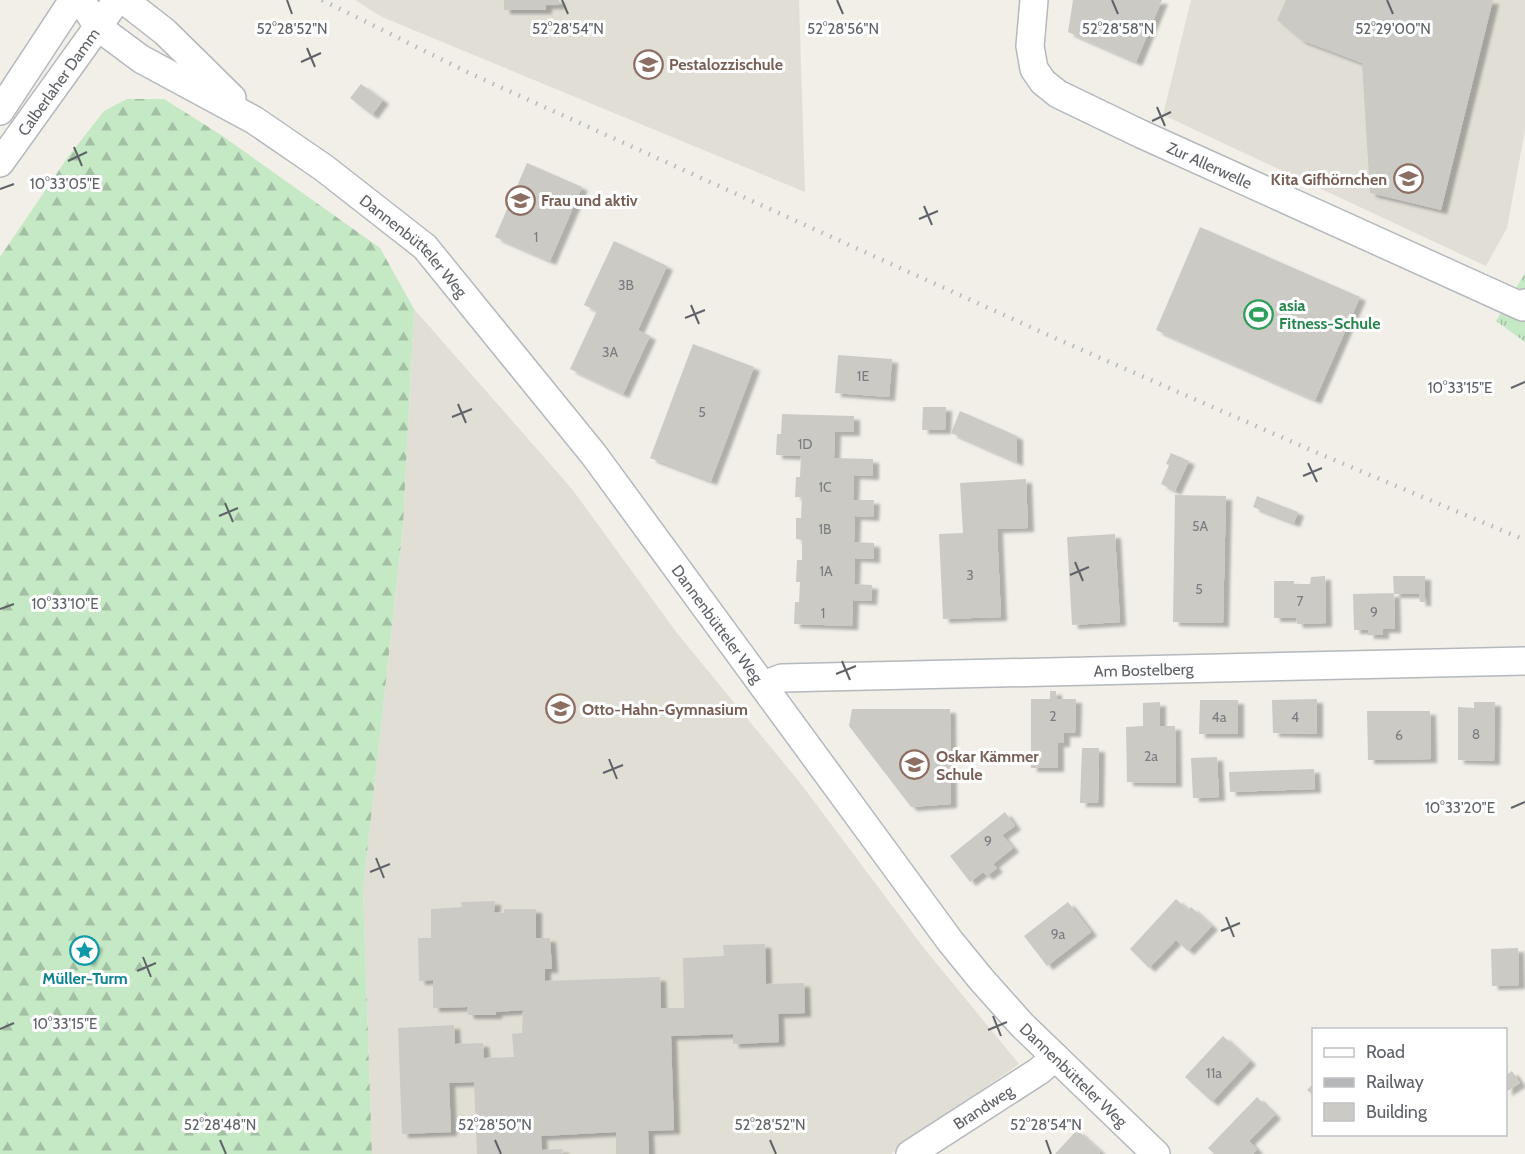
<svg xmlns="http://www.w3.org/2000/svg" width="1525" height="1154" viewBox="0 0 1525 1154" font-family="Cabin,sans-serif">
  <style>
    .education { fill: #e1ded6 }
    .grass { fill: url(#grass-tufts) }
    .forest { fill: url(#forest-firs) }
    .building { fill: #cccac5; filter: url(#shadow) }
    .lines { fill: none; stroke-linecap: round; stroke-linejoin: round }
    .minor-casing { stroke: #b5b8bc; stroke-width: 30 }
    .minor { stroke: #fff; stroke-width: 27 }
    .rail { stroke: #b6b7b8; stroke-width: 4.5; stroke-dasharray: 1.5 8; stroke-linecap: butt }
    .ticks { fill: none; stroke: #5f6368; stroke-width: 2 }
    .labels { text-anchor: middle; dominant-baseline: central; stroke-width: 6; stroke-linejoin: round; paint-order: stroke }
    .number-label { font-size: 14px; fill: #7a7d7f }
    .education-label { font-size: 16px; font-weight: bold; fill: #785e54; stroke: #fff; text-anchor: start }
    .street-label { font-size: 16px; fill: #5f6368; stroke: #fff }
    .leisure-label { font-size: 16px; font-weight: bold; fill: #27864d; stroke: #fff; text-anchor: start }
    .culture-label { font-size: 16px; font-weight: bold; fill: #0d838f; stroke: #fff }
    .ticks-label { font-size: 15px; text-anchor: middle; fill: #5f6368; stroke: #fff; stroke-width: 6; stroke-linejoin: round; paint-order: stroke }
  </style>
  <defs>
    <pattern id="grass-tufts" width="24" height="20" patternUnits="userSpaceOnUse" patternTransform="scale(1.5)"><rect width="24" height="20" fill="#c5e8c5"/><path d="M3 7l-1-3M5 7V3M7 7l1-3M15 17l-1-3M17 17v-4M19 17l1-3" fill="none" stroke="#a3c0a4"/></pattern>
    <pattern id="forest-firs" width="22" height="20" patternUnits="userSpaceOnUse" patternTransform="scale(1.5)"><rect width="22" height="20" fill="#c5e8c5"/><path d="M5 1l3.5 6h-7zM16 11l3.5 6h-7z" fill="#a3c0a4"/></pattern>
    <filter id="shadow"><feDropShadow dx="6" dy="4" stdDeviation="1.5" flood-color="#0004"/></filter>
  </defs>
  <rect width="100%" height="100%" fill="#f1efe8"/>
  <path class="education" d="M355 0H799L805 192 382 17Z
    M1191 0H1525V130L1507 228 1486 266 1163 115Z
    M414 309 572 489 677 633 801 784 923 947 1019 1064 891 1154H372L363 890 403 527Z"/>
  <path class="grass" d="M1525 273V342L1496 321Z"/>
  <path class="forest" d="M127 99H164L221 135 380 248 414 309 403 526 363 890 372 1154H0V257L68 157 104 111Z"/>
  <path class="building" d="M504 0H559V5H546V10H504Z
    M1073 0H1162L1136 62 1068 32Z
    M1286 0H1493L1441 210 1370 193 1362 63 1301 40 1277 20Z
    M361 84 383 100 372 115 350 98Z
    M527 163 582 187 550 261 495 237Z
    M1200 227 1360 297 1315 400 1156 330Z
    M614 241 667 266 638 330 650 336 623 394 570 369 597 311 584 305Z
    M693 344 754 367 711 481 650 458Z
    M838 355 892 359 889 397 835 393Z
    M923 407H946L945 430H922Z
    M960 411 1017 436V462L951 433Z
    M782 414 854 416V432H835L834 458 873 459V476L854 475 853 500H874L873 517 855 516 854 542 874 543V559L855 558 854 584 872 585 871 601 853 600 852 626 794 624 795 602H799L800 582H796L797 560H802V540L796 539V518H801L802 497H795L796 477H800L801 456 776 455 777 434H781Z
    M1171 453 1189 461 1175 491 1161 484 1169 465 1166 464Z
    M1026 479 1028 528 997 529 1001 617 943 619 939 534 963 533 960 483Z
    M1175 495 1226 496 1223 623 1173 622Z
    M1257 496 1298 512 1294 523 1253 507Z
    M1115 534 1120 622 1072 625 1067 537Z
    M1325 576 1326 623 1297 624 1296 618H1274V581H1294V584H1310L1311 577Z
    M1393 576H1425V602H1420L1419 594H1394Z
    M1394 593 1395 629H1383V635H1368V630H1354L1353 594Z
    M1050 691H1056V699H1076L1075 733H1064V743H1058V768H1031V699H1050Z
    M1317 699V734L1273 733 1272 700Z
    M1200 700H1238V734H1199Z
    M1160 702V726H1175L1176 783 1127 782 1126 727 1143 726V703Z
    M1474 702H1495L1494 761 1458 760V707L1474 708Z
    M852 709H950L951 804 911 807 849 726Z
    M1367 711H1430L1431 759 1368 760Z
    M1082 748H1099L1098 803H1080Z
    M1217 757 1219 797 1193 798 1191 758Z
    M1314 769 1315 789 1230 792 1229 772Z
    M1005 812 1015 826 1002 835 1013 848 993 864 997 868 987 876 983 872 970 882 950 856Z
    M1176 899 1188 910 1191 907 1212 926 1188 951 1176 940 1149 968 1130 949Z
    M495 901 494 912 504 913V909H536V938H550L552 969H545V981L660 977 661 1008H684L683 958 724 956 723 945 765 944 766 984 804 983 805 1013 778 1014 779 1042 733 1044V1034L671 1036 674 1130 648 1131 649 1154H616V1132L541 1136 542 1150 563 1149 562 1154H477L474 1082 449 1083 451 1132 402 1134 398 1028 454 1025 455 1044 483 1043 484 1058 514 1057 512 1034 522 1033 523 1010 496 1012V1015H468L467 1007 433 1008V980L419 981 418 938H431V909L462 907 461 902Z
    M1068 902 1091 932 1047 966 1024 936Z
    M79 936 97 945 89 963 70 954Z
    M1518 948 1519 985 1492 986 1491 949Z
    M1223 1036 1250 1061 1212 1102 1185 1077Z
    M1512 1071 1520 1083 1506 1092V1075Z
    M1314 1083V1096L1307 1090Z
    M1257 1097 1275 1115 1249 1141 1257 1150 1253 1154H1214L1208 1148Z
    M1077 1130 1101 1152 1099 1154H1055Z"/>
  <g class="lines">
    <defs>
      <g id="minor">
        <path id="s1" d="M81 0 98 27 141 59 254 120 324 168 425 247 594 455 950 941 981 979 1022 1025 1156 1154"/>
        <path d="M124 0 165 32 232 98"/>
        <path id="s2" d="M1034 0 1030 46 1034 69 1043 82 1058 94 1141 134 1523 307 1525 303"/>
        <path d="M0 111 73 0"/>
        <path id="s3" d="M0 163 117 0"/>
        <path id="s4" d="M763 685 782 678 1525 661"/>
        <path id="s5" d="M910 1154 1039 1071 1055 1057"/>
      </g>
    </defs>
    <use href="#minor" class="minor-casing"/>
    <use href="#minor" class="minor"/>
    <path class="rail" d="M322 0 467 72 1057 339 1320 454 1525 540"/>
  </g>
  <path class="ticks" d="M287 0 292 14M562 0 568 14M837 0 843 14M1112 0 1118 14M1387 0 1393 14M307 48 315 67M301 62 321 53M1157 107 1165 126M1152 121 1171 112M74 147 82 166M68 161 87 152M0 189 14 184M924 206 932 225M919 219 938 211M691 305 699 324M685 318 705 310M1511 388 1525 382M458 404 466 423M452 417 472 409M1308 463 1317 482M1303 476 1322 468M225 503 233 522M219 516 238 508M1075 562 1083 581M1070 575 1089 567M0 609 14 604M842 661 850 680M836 674 856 666M609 759 617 779M603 773 623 765M1511 808 1525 802M376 858 384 878M370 872 390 864M1226 917 1234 937M1221 931 1240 923M143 957 151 977M137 971 156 963M993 1016 1001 1036M0 1029 14 1023M988 1030 1007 1022M220 1140 226 1154M495 1140 501 1154M770 1140 776 1154M1046 1140 1051 1154"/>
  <defs>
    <symbol id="school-ring" viewBox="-11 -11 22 22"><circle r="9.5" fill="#fff" stroke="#8d6e63" stroke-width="1.5"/><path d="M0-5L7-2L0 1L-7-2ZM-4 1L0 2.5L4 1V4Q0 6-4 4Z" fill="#8d6e63"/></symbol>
    <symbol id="stadium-ring" viewBox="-11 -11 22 22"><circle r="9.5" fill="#fff" stroke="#2e9e5b" stroke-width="1.5"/><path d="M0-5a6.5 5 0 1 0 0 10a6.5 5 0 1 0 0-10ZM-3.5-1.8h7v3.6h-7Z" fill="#2e9e5b"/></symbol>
    <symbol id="sight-ring" viewBox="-11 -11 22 22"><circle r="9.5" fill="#fff" stroke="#0f9aa8" stroke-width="1.5"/><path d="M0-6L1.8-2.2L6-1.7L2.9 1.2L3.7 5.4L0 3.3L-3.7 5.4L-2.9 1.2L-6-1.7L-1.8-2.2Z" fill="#0f9aa8"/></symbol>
  </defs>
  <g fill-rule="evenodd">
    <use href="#school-ring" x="632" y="48" width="33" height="33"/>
    <use href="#school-ring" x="1392" y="162" width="33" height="33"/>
    <use href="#school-ring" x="504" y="184" width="33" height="33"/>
    <use href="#stadium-ring" x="1242" y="298" width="33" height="33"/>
    <use href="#school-ring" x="544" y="692" width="33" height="33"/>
    <use href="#school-ring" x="898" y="748" width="33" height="33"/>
    <use href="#sight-ring" x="68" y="934" width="33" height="33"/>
  </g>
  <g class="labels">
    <g class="number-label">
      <text x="536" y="237">1</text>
      <text x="626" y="285">3B</text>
      <text x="610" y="352">3A</text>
      <text x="863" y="376">1E</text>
      <text x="702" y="412">5</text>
      <text x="805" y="444">1D</text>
      <text x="825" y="487">1C</text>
      <text x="1200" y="526">5A</text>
      <text x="825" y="529">1B</text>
      <text x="826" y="571">1A</text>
      <text x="970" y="575">3</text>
      <text x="1199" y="589">5</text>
      <text x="1300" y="601">7</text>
      <text x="1374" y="612">9</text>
      <text x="823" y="613">1</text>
      <text x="1053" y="716">2</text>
      <text x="1219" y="717">4a</text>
      <text x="1295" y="717">4</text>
      <text x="1476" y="734">8</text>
      <text x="1399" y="735">6</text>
      <text x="1151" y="756">2a</text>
      <text x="988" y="841">9</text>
      <text x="1058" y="934">9a</text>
      <text x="1214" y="1073">11a</text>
    </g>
    <g class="education-label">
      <text x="669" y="64">Pestalozzischule</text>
      <text x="1387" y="179" text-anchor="end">Kita Gifhörnchen</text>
      <text x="541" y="200">Frau und aktiv</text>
      <text x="582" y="709">Otto-Hahn-Gymnasium</text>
      <text x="936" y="756">Oskar Kämmer<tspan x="936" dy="18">Schule</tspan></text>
    </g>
    <g class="street-label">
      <text stroke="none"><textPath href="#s3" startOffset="100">Calberlaher Damm</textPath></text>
      <text stroke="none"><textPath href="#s2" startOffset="272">Zur Allerwelle</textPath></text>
      <text stroke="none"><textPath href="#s1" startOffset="418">Dannenbütteler Weg</textPath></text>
      <text stroke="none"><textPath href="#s1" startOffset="904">Dannenbütteler Weg</textPath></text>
      <text stroke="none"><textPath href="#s4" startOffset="382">Am Bostelberg</textPath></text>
      <text stroke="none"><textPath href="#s1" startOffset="1480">Dannenbütteler Weg</textPath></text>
      <text stroke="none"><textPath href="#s5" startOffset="87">Brandweg</textPath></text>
    </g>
    <g class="leisure-label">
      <text x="1279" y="305">asia<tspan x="1279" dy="18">Fitness-Schule</tspan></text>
    </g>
    <g class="culture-label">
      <text x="85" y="978">Müller-Turm</text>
    </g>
  </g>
  <g class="ticks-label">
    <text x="292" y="34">52°28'52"N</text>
    <text x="568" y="34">52°28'54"N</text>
    <text x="843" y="34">52°28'56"N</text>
    <text x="1118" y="34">52°28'58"N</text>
    <text x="1393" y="34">52°29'00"N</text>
    <text x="65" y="189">10°33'05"E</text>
    <text x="1460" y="393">10°33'15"E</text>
    <text x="65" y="609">10°33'10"E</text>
    <text x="1460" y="813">10°33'20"E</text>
    <text x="65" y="1029">10°33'15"E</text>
    <text x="220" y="1130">52°28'48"N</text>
    <text x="495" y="1130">52°28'50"N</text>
    <text x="770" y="1130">52°28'52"N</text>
    <text x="1046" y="1130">52°28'54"N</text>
  </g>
  <rect x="1312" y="1028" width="195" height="108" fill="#ffffff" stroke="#bfc1c3" stroke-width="1.5"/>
  <rect x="1324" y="1048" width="30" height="9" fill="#ffffff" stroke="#bfc1c3" stroke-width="1.5"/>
  <text x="1366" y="1058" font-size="18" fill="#5f6368">Road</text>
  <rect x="1324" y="1078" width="30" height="9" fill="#b6b7b8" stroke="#bfc1c3" stroke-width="1.5"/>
  <text x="1366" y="1088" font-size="18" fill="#5f6368">Railway</text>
  <rect x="1324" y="1103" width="30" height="18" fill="#cccac5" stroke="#bfc1c3" stroke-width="1.5"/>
  <text x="1366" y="1118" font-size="18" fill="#5f6368">Building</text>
</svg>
